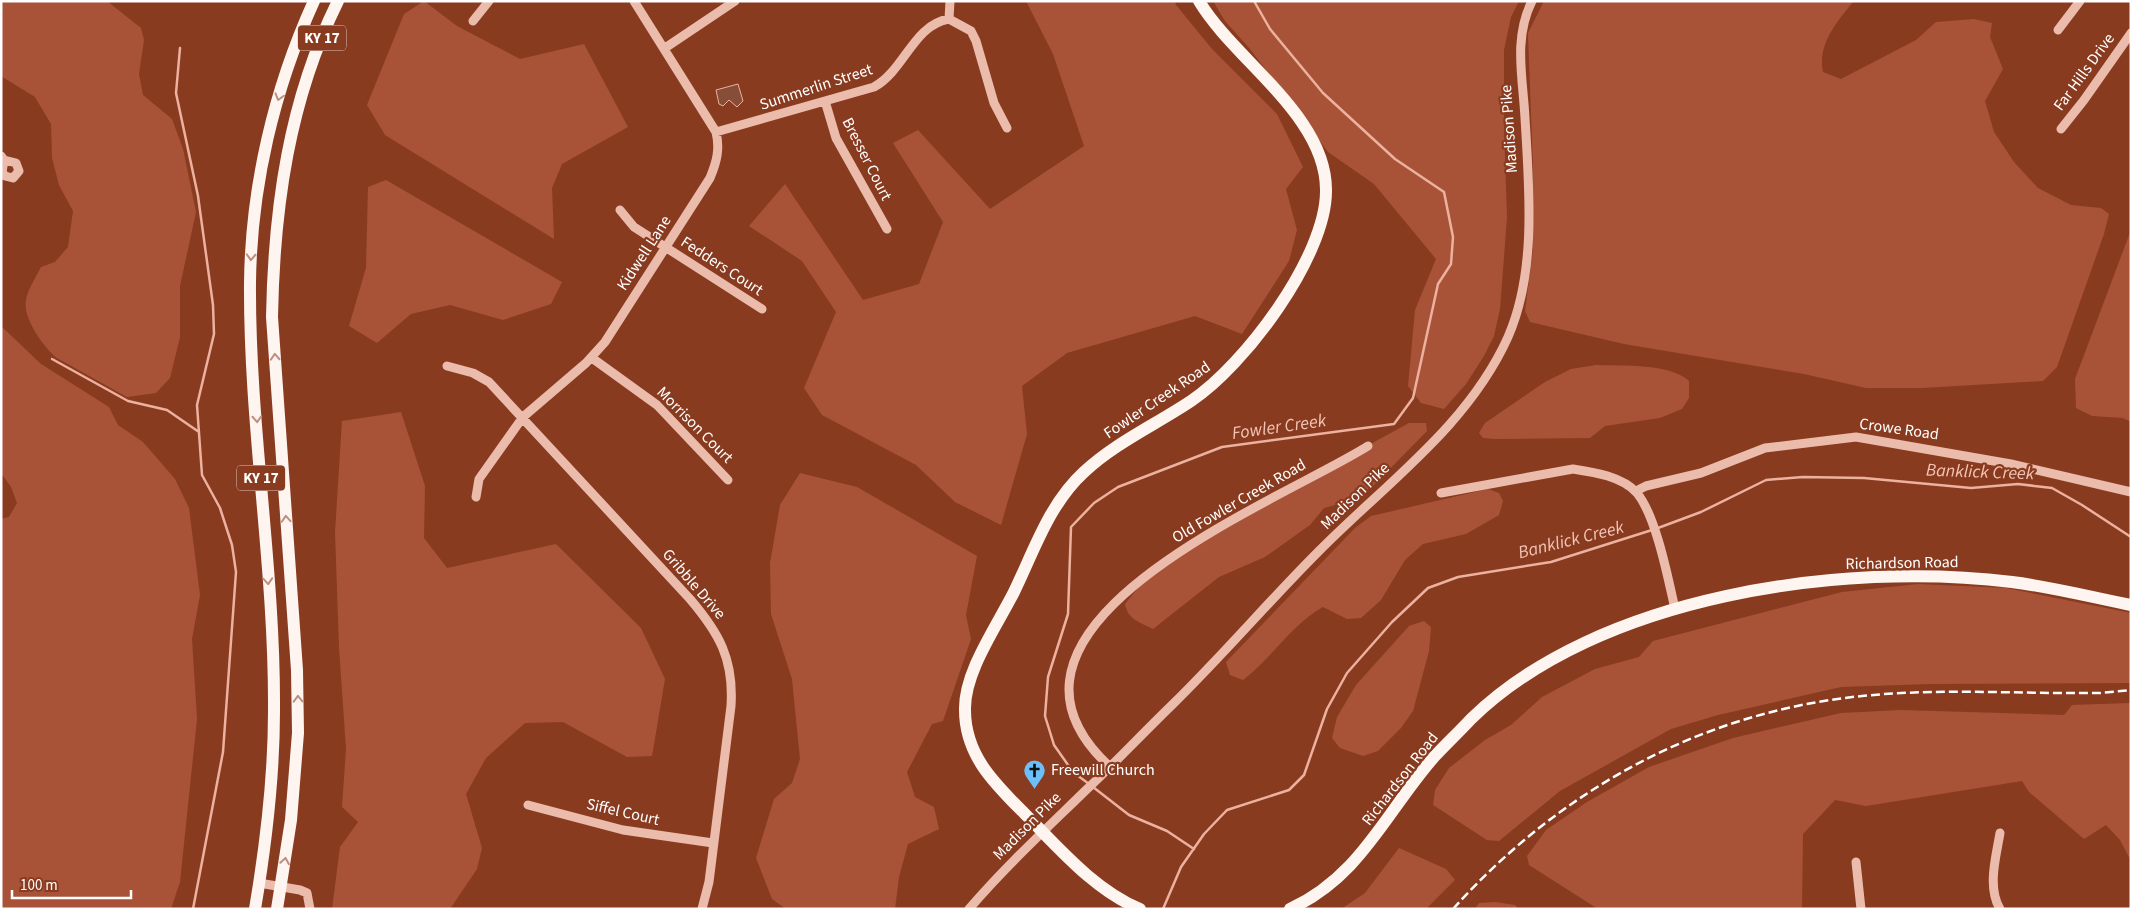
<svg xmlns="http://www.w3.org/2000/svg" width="2132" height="910" viewBox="0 0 2132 910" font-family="'Source Sans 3',sans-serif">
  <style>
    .green { fill: #a85337 }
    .water { fill: #864e39; stroke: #ecb19f }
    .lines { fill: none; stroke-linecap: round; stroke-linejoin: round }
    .stream { stroke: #ecb19f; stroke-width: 2.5 }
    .minor { stroke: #ebbbac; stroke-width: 9 }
    .major { stroke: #fef4f0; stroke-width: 12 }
    .rail { stroke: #fff; stroke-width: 2.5; stroke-dasharray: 9 4; stroke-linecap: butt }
    .oneway { stroke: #be8e7e }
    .labels { text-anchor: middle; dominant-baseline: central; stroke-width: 4.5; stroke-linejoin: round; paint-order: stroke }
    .shield { fill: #893b20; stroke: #dcc4bc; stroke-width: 1 }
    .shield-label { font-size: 15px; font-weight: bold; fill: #fff }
    .street-label { font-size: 16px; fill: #fff; stroke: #893b20 }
    .poi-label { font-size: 16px; fill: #fff; stroke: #893b20; text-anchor: start }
    .water-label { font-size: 18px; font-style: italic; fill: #f2c5b7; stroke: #893b20 }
  </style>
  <rect width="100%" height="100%" fill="#893b20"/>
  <path class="green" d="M1 1H107L141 28 144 40 139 74 143 95 172 119 183 149 196 212 180 286V337L170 378 156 393 127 397 57 358C44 348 22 317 26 300 28 289 36 277 41 267L55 262 68 247 73 211 59 185 52 158 51 124 35 97 1 76Z
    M424 1 457 26 520 59 584 44 628 127 562 164 552 188 554 239 385 135 367 105 404 14Z
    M1026 1H1175L1176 5 1212 49 1277 114 1303 167 1286 189 1297 230 1289 261 1242 334 1195 316 1067 353 1022 386 1027 434 1001 525 955 502 916 465 822 415 804 388 836 312 802 261 749 226 785 184 863 300 919 284 943 222 893 143 918 130 990 209 1084 146 1053 54Z
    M1213 1H1519L1511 17 1504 50V128L1507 217 1500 309 1494 336 1484 356 1466 384 1444 409 1421 403 1408 386 1415 310 1436 259 1374 184 1328 152 1250 49 1225 21Z
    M1544 1H1854C1837 21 1817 45 1823 72L1841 79 1916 40 1936 22 1974 19 1992 23 1990 37 2003 69 1985 101 1994 132 2014 162 2038 188 2071 205 2101 208 2109 214 2104 234 2057 367 2043 381 1922 388H1866L1804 374 1624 344 1530 322 1525 311 1533 250V168L1528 33Z
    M386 180 562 282 551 304 503 320 450 305 411 314 377 343 349 326 366 268 368 187Z
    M2131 230V422L2123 418 2092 416 2076 408 2075 379Z
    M1 326 41 364 109 407 118 425 143 442 175 479 189 508 200 595 192 639 197 719 180 882 171 909H1V519L9 517 17 503 11 487 1 473Z
    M1596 365C1621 366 1670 363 1689 381V398L1682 409 1660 418 1605 426 1590 438 1494 439 1483 438 1479 433 1485 423 1545 382 1571 369Z
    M401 412 425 486 424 538 447 568 556 544 641 628 665 679 652 756 627 757 563 722 525 723 486 758 466 794 482 848 477 869 450 909H332L340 847 358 822 342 807 346 749 339 647 335 532 342 421Z
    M1409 423H1426L1427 431 1372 487 1346 502 1324 508 1310 525 1265 557 1219 577 1153 629C1140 622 1128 620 1125 604L1149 574 1259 505Z
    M800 473 857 487 977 556 966 615 971 639 943 721 932 724 907 772 915 797 934 807 939 829 908 844 899 877 895 909H786L772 899 756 858 774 799 792 783 800 759 792 679 771 614 770 563 780 505Z
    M1488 489 1499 493 1503 501 1499 515 1466 534 1423 544 1405 560 1381 600 1361 618 1347 619 1323 607C1292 624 1272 658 1243 680L1230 675 1226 662 1355 528 1371 516Z
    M1918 584 2006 588 2131 613V683L1930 684 1841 687 1718 715 1671 729 1560 791 1499 841 1487 840 1433 805 1435 790 1449 768 1485 740 1511 725 1542 697 1595 669 1639 657 1653 641 1842 592Z
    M1424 621 1431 627 1429 651 1413 711 1401 728 1378 751 1363 756 1340 748 1332 738 1337 717 1356 685 1409 626Z
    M2131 703V861L2120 840 2106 825 2084 839 2029 792 2022 781 1866 806 1835 800 1803 834 1802 909H1598L1529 865 1527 856 1546 830 1587 802 1649 767 1733 738 1841 713 1901 710 2064 715 2072 705Z
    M1399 848 1446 869 1455 880 1426 909H1341L1365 893Z
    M1495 902 1515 905 1519 909H1475L1479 903Z"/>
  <path class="water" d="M738 84 743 101 737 107 729 100 723 106 719 104 716 90Z"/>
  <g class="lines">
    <path class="stream" d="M180 48 176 93 198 196 213 305 214 334 197 405 202 475 220 508 232 545 236 572 223 752 193 909
      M52 359 128 401 167 410 199 432
      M1658 528 1701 512 1766 480 1803 477 1864 478 1971 488 2018 484 2052 488 2082 505 2131 537
      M1089 784 1073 772 1054 745 1045 716 1048 677 1068 614 1071 527 1094 503 1118 487 1222 447 1394 424 1413 398 1438 284 1451 264 1453 237 1444 192 1395 159 1323 93 1270 29 1254 1
      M1093 787 1129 815 1167 831 1194 849
      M1163 909 1181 867 1204 834 1227 810 1289 790 1304 775 1327 709 1347 673 1392 622 1428 588 1458 577 1551 562 1652 530"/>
    <path class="minor" d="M949 19 950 1
      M473 21 489 1
      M2058 30 2080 1
      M665 48 735 1
      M825 101 836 138 887 229
      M2061 129 2084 100 2131 33
      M716 132 874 87C905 70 913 25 949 19L971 31 976 41 994 103 1007 128
      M1 156 4 160 16 163 19 171 13 178 5 176 2 172 4 160
      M620 210 634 227 762 309
      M592 358 657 405 728 480
      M447 366 473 373 489 382 690 599C719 633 734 659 731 706L709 882 702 909
      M1636 491 1646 486 1701 473 1765 448 1856 437 2011 464 2131 492
      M1441 493 1573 469C1593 472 1622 476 1637 493 1656 516 1668 578 1675 609
      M476 497 479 479 523 417 586 363 605 342 710 178C717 161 720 149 716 132L634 1
      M1109 766C957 625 1281 501 1368 446
      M528 805 623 830 713 843
      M2000 833C1996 857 1987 887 2000 909
      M1856 862 1861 909
      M259 883 300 890 307 893 310 909
      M969 909C1005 867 1045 830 1085 791 1115 763 1143 733 1173 704 1223 655 1269 601 1318 552 1385 484 1468 426 1508 337 1537 271 1529 188 1525 118 1523 78 1513 39 1532 1"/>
    <path class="major" d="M255 909C266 844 274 778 274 711 275 568 249 426 250 283 251 187 274 89 314 1
      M277 909 291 820 298 733 297 670 272 317C274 207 289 100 338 1
      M1140 909C1094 890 1058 847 1024 813 994 783 965 755 965 710 964 672 997 626 1014 592 1034 551 1049 504 1084 472 1115 443 1155 425 1191 401 1244 366 1326 257 1326 191 1327 116 1234 60 1199 1
      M1290 909C1361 876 1385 813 1434 757 1446 744 1459 732 1471 719 1598 595 1843 561 2012 582 2052 587 2091 597 2131 605"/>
    <path class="rail" d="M1453 909C1560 790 1701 712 1862 696 1940 688 2021 694 2100 693L2131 690"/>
  </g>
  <defs><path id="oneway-chevron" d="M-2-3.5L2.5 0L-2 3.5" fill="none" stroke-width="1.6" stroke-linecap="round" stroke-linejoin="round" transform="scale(1.25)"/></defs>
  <g class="oneway">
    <use href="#oneway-chevron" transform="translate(279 97) rotate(106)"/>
    <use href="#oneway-chevron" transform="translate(251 257) rotate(93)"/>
    <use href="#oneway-chevron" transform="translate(275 357) rotate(-93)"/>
    <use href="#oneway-chevron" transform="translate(257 419) rotate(87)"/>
    <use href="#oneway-chevron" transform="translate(286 519) rotate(-94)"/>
    <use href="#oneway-chevron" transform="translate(268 581) rotate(86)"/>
    <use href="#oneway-chevron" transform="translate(298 699) rotate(-91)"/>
    <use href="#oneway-chevron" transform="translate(285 861) rotate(-81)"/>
  </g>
  <defs>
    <symbol id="church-pin" viewBox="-11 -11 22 30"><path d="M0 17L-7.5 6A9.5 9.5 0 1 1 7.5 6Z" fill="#6cbff8" stroke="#893b20"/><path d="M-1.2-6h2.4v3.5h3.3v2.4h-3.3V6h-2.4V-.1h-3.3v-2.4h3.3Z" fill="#111"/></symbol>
  </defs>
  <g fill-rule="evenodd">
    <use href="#church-pin" x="1022" y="758" width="25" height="34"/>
  </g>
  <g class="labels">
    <g class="shield">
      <rect x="298" y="25.5" width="48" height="25" rx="4"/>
      <rect x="237" y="465.5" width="48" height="25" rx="4"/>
    </g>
    <g class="shield-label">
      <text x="322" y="38">KY 17</text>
      <text x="261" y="478">KY 17</text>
    </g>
    <g class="street-label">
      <text transform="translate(2084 72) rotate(-54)">Far Hills Drive</text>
      <text transform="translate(816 87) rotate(-18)">Summerlin Street</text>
      <text transform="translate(1509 129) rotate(-94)">Madison Pike</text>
      <text transform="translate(867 159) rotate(63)">Bresser Court</text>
      <text transform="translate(644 253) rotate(-57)">Kidwell Lane</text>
      <text transform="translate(722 266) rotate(33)">Fedders Court</text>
      <text transform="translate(1157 400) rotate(-34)">Fowler Creek Road</text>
      <text transform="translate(695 425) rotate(45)">Morrison Court</text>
      <text transform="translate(1899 429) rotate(8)">Crowe Road</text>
      <text transform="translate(1355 496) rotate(-44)">Madison Pike</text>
      <text transform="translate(1239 501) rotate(-30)">Old Fowler Creek Road</text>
      <text transform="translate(1902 563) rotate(-1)">Richardson Road</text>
      <text transform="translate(694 584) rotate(49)">Gribble Drive</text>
      <text transform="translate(1400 779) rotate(-52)">Richardson Road</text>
      <text transform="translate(623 812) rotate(13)">Siffel Court</text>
      <text transform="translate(1027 826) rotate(-45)">Madison Pike</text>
    </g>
    <g class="poi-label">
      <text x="1051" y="770">Freewill Church</text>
    </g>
    <g class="water-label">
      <text transform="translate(1279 427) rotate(-8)">Fowler Creek</text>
      <text transform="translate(1980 472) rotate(2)">Banklick Creek</text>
      <text transform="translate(1571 540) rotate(-14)">Banklick Creek</text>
    </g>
  </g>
  <rect width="2132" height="910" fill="none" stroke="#ffffff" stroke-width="5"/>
  <path d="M12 890v8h119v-8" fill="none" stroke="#ffffff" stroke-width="2.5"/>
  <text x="20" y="890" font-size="15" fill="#ffffff" stroke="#893b20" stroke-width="4" paint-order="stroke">100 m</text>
</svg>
